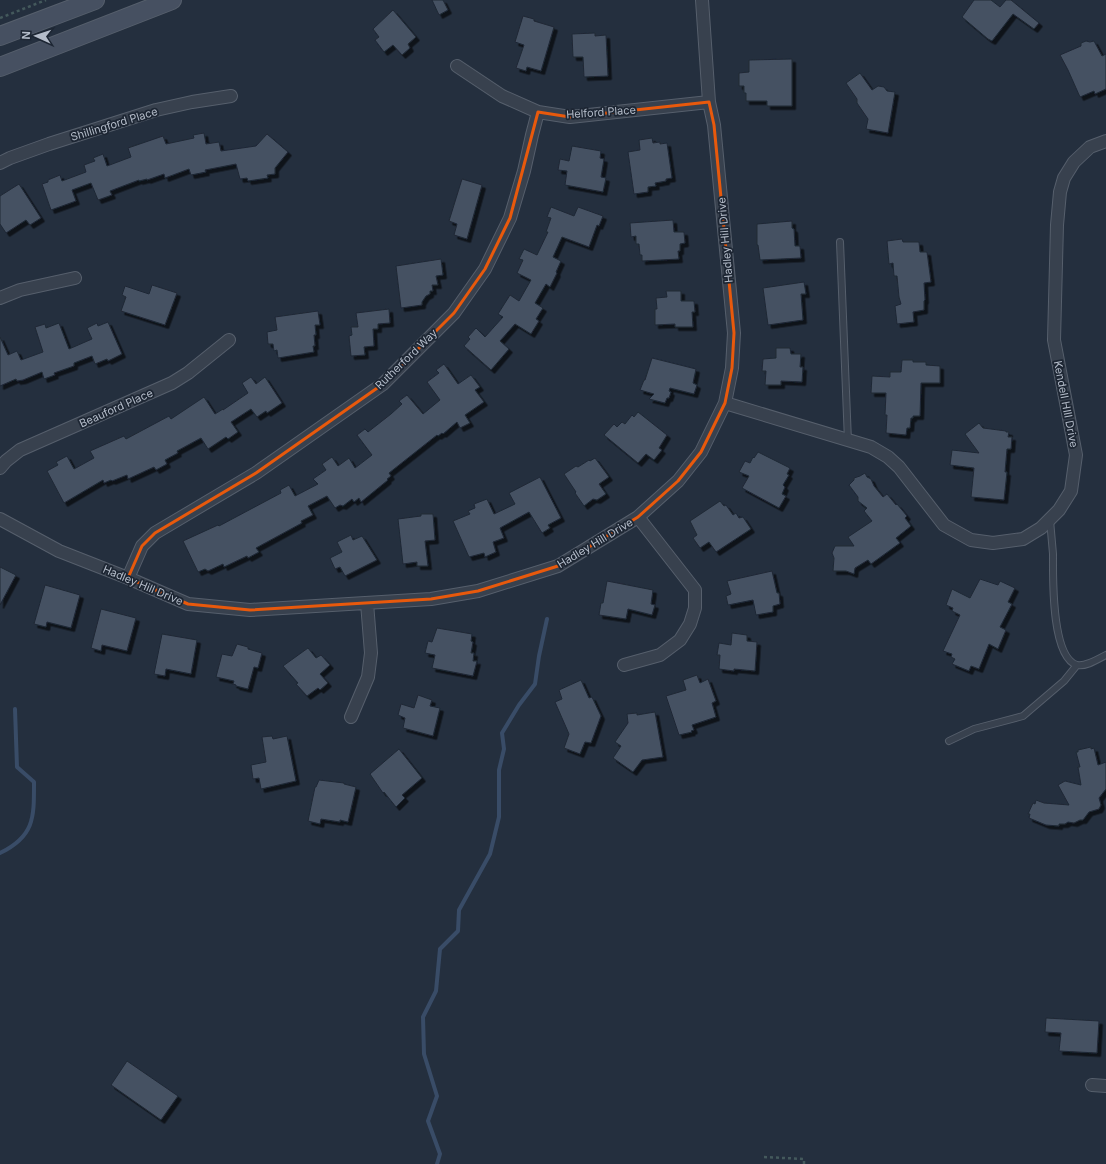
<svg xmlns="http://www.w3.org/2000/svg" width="1106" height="1164" viewBox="0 0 1106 1164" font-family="Inter,sans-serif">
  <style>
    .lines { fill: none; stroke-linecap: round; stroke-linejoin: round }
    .stream { stroke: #394c67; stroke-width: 4 }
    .building { fill: #455162; stroke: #1f2835; filter: url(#shadow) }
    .lane-casing { stroke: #565f6c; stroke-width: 8 }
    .street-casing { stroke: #565f6c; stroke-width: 14 }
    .secondary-casing { stroke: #565f6c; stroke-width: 20 }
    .path { stroke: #44595c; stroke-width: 2.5; stroke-dasharray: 3 3; stroke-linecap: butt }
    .lane { stroke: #38414e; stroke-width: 6 }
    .street { stroke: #38414e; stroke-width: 12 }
    .secondary { stroke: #465061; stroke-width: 18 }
    .marked { fill: none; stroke: #e8590c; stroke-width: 3; stroke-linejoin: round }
    .labels { text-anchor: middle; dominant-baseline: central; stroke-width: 3.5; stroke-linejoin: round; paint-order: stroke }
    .street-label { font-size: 11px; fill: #b4bcc9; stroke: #1d2633 }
  </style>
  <defs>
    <filter id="shadow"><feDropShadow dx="3.5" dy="3.5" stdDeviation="0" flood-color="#0009"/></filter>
  </defs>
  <rect width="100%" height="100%" fill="#242f3e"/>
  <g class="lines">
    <path class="stream" d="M0 853C35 836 34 817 34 782L17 767 15 709
      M437 1164 440 1154 428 1121 437 1096 424 1054 423 1017 436 991 440 949 458 931 459 910 490 854 499 817V770L504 749 502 733 519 705 535 684 539 656 547 619"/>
  </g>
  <path class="building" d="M432 0H443L448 10 439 15Z
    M974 0H991L1000 7 1006 0H1011L1039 23 1034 29 1013 14 992 41 988 39 962 17Z
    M393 10 416 37 408 44 410 48 402 55 393 45 384 52 375 40 379 37 373 29Z
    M523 16 534 19V21L554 27 541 71 527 67 526 71 516 68 524 45 515 42Z
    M595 33V36L606 35 608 76 584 77 583 57H573L572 34Z
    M1086 41 1090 42 1094 41 1102 56 1106 54V89L1095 94 1094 91 1080 97 1068 70 1060 55 1081 46V43Z
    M792 59V106H767V101H746V93H744V86H739V73L749 72V60Z
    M860 73 872 90 878 86 884 87 887 91 895 92 888 133 866 129 868 119 857 103V99L846 83Z
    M204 133 206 144 219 142 221 151 256 146 267 134 288 152 275 168V174L267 175 268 178 248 181 247 178 240 179 236 164 205 170 206 172 191 175 189 169 165 178 164 174 147 180V179L139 181V180L110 191 112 195 98 200 91 183 72 190 76 201 51 210 42 184 48 182V180L60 175 62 181 86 172 84 165 95 161 93 158 103 154 107 166 131 157 128 148 163 136 166 144 194 138 193 135Z
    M652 138 653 143 660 142V144L667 143 672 178 666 179V181L655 183 656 186 648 187V192L634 194 628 152 640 150 639 140Z
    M572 146 601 151 600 158 604 159 601 177 606 178 603 192 565 185 567 171 558 170 560 159 569 161Z
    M462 179 482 185 467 239 454 235 457 224 449 221Z
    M19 184 41 218 30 225 26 220 6 233 0 224V196Z
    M551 207 574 216 578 207 603 216 599 226 597 225 589 247 562 237 553 257 561 261 556 272 557 273 550 287 546 284 535 303 543 308 536 319 539 321 531 334 515 324 500 341 509 349 491 370 464 346 470 339 468 337 476 328 485 337 503 317 498 314 510 295 519 301 531 280 517 273 523 260 519 259 524 249 537 255 548 232H546L551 218 547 217Z
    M673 220 674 232H684L685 243 680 244V251H678L679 259 642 261V255H640L639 244H636V236L631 237 630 223Z
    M792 221V228L794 229 795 246H800L801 258 760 260 758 245H757V224Z
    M902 239 903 242H919L920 252H927L931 282 924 283 925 300 924 301V310L913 312 914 322 897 324 895 306 901 304 899 297 897 276H894L893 263 889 264 887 241Z
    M441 259 443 275 436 276 438 285H432L433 291H430V294L426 296 422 302V305L401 308 396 266Z
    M804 282 806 294H801L803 320 768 325 763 288Z
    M152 285 177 293 165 325 121 311 126 297 122 295 125 286 149 294Z
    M666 291H681V301H694L695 312H692L693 327H675V324L655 325V309H657L656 298 667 297Z
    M389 309 390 323 378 324V329H373L374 346 364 347 365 355 351 356 349 336 352 335 351 327H358L356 313Z
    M318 311 320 325H315L316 335H314L315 346H313L314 352 278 358 277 350 274 351 273 344H268L267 332 277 330 275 317Z
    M108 322 122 354 108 361 107 359 95 364 92 356 74 363V366L54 373 55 375 44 379 42 372 23 380 17 381 16 379 0 386V337L8 355 17 351 21 360 43 352 35 327 45 324 46 328 59 323 69 349 92 339 87 328 97 323 98 326Z
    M776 348H790L791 354H801L800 367H803L802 382 781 381V385H765L766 371H762L763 359 776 358Z
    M652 358 696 369 693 383 697 385 694 394 670 388 669 391 671 392 669 398H667L665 403 649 399 654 394 640 390 644 380H645Z
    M902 360H913V362H926V365L940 366V383H921L920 416H913V418H911L910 428H907L906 435 886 433 887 415H885L886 393H871L872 376 890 377V372H901Z
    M444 364 458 384 471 375 480 387 475 390 484 402 465 415 470 423 460 428 457 422 443 434 442 433 438 436 437 435 389 473 391 476 387 479 388 480 361 502 359 498 354 502 352 499 343 506 340 505 335 508 327 496 308 506 313 515 301 521 302 523 256 548 259 552 248 558 247 556 224 567 223 564 208 571 205 569 198 572 183 541 218 525 219 526 281 493 280 490 289 485 295 496 318 484 313 479 326 470 322 464 332 457 338 466 349 458 355 468 372 455 357 435 365 429 368 432 391 414 402 404 399 401 407 395 423 414 440 400 427 382 439 373 436 370Z
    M251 377 256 384 265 377 282 403 267 413 266 411 257 417 251 409 231 422 238 432 228 439 226 437 208 449 201 438 177 451 178 453 165 460 167 464 156 470 154 467 128 479 127 475 112 481 111 480 104 483 103 480 64 503 47 471 58 465 56 462 67 456 74 469 94 458 90 451 124 436 126 439 169 416 171 419 204 397 215 414 223 409V410L248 393 242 383Z
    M638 412 667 435 659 448 662 450 654 460 646 454 638 463 604 435 614 424 617 427 622 422 625 424 632 415 634 417Z
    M979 423 983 428 1006 431V432H1009L1008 437H1012L1011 449H1007L1005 472H1007L1004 500 971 497 974 468 950 465 952 450 979 453 965 434Z
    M758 452 790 468 787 474 789 475 783 485 785 487 782 494 786 496 779 508 742 488 749 476 739 472 745 461 750 463 753 457 754 458Z
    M595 458 609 477 599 484 606 494 597 500 593 499 584 506 575 493 576 492 564 474 576 466 578 467 589 460 590 461Z
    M865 473 867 477 871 479 874 486 883 497 887 494 896 505 897 504 907 516 905 518 911 526 896 538 900 543 871 564 868 560 855 568 854 574 846 571H833L834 558 832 553 835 546H854L848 537 872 521 864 511 867 508 858 501V497L849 485 854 480V478L860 476Z
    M540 477 561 518 548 525 550 528 542 533 529 512 500 528 504 538 493 542 496 552 485 557 484 553 469 557 453 521 470 514 468 511 475 508 474 504 487 499 494 514 515 504 509 493Z
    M720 501 724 506 726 505 733 515 736 513 739 518 743 517 751 529 716 552 709 542 700 548 693 538 697 535 690 521Z
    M421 514H433L435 540 425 541 428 566H417V562L403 564 398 519 421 516Z
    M351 535 353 540 362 536 377 560 345 576 340 567 335 569 330 558 342 552 337 542Z
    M0 567 16 575 0 605Z
    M772 571 777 593H779L780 604 773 606V612L756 615 753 600 728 605 726 596 731 594 727 581Z
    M980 579 998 585 1000 581 1015 588 1008 602 1012 604 1000 627 1006 630 998 649 989 644 979 669 971 666 969 671 952 664 955 659 951 657 952 654 943 651 960 615 952 611 953 608 946 605 952 589 970 598Z
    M607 581 653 590 651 604 655 605 652 615 628 609 626 619 599 615 601 603H603Z
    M45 585 80 595 71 628 47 622 46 627 34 624Z
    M101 609 136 618 127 651 102 645 101 651 91 648Z
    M437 628 472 634 471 641 473 642 471 653H474L473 661H477L473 676 432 668 435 655 425 653 428 641 432 642Z
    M732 633 747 635V641L757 642 755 671 734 669V671L719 669 720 655H717L719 643 731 645Z
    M162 634 197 640 191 674 166 669 165 676 154 674Z
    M237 644 248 647V649L262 653 258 668 254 667 248 689 236 686V685L233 684 234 681 216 677 222 654 232 656Z
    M308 648 316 658 321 655 330 665 320 674 328 683 320 690 318 688 307 696 296 684 298 683 283 666Z
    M697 675 700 683 708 679 716 701 712 703 716 717 692 725 694 730 691 731 692 732 679 735 666 696 686 690 683 680Z
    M581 680 589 698 592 697 601 716 591 743 585 742 580 754 564 748 569 734 555 702 562 699 559 690Z
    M418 695 432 700 430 706 440 708 433 736 403 728 405 718 398 715 401 704 414 708Z
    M655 712 663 757 642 760 633 772 613 758 621 746 615 742 628 723 627 714 637 713V715Z
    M272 736 273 739 287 736 296 781 261 789 259 778 253 779 251 765 266 762 262 737Z
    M1091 747V749L1094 748 1098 765 1106 762V789L1099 798 1101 805 1099 809 1089 812 1083 820H1080L1074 823 1068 822 1065 824H1059V826L1046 825 1029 818 1030 814H1028L1033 803 1035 804 1036 800 1044 803 1069 805 1058 785 1065 781 1081 785 1078 767H1080L1076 752H1078V750Z
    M399 749 422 778 402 795 405 798 396 807 384 792 383 793 370 774Z
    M319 780 344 783V784L356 787 348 822 340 820V822L321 819 320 824 308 821 315 787H316Z
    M1046 1018 1099 1021 1097 1053 1059 1051 1061 1033 1045 1032Z
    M127 1061 178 1096 161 1120 111 1085Z"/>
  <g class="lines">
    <defs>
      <path id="lane" d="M840 242 848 441
        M1050 520C1051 532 1052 543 1053 554 1053 577 1051 657 1077 665 1086 667 1098 659 1106 655
        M949 741 974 729 1023 716 1064 681 1077 665"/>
      <path id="street" d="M457 66 502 96 538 112 570 117 709 102
        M0 163 10 158 49 144 156 110 192 102 231 96
        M0 298 20 290 75 278
        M725 403 871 447 888 457 899 467 944 525 971 540 993 543 1023 539 1041 528 1059 510 1071 491 1076 455 1054 340 1057 225 1060 192 1064 178 1074 162 1090 147 1106 141
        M0 468 6 461 20 450 172 383 188 373 229 340
        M0 519 59 551 128 578 188 604 250 610 431 599 478 591 558 566 638 517 678 481 701 452 725 403 732 368 734 333 714 125 709 102 702 0
        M128 578 142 546 155 533 256 473 383 384 454 313 485 269 510 218 524 171 532 135 538 112
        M624 665 660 655 680 640 690 624 695 608V590L638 517
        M351 717 368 677 371 653 367 603
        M1092 1085 1106 1086"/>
      <path id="secondary" d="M0 36 95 0
        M0 67 172 0"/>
    </defs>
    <use href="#lane" class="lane-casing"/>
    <use href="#street" class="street-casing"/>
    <use href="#secondary" class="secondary-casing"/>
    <path class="path" d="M0 18 46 0
      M764 1157 804 1159V1164"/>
    <use href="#lane" class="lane"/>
    <use href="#street" class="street"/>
    <use href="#secondary" class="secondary"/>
  </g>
  <path class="marked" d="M709 102 714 125 734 333 732 368 725 403 701 452 678 481 638 517 558 566 478 591 431 599 250 610 188 604 128 578 142 546 155 533 256 473 383 384 454 313 485 269 510 218 538 112 570 117Z"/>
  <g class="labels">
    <g class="street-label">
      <text transform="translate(601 112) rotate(-4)">Helford Place</text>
      <text transform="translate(114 124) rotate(-17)">Shillingford Place</text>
      <text transform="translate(725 240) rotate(-95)">Hadley Hill Drive</text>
      <text transform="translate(406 359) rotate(-44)">Rutherford Way</text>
      <text transform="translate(1066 404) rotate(79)">Kendell HIll Drive</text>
      <text transform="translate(116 408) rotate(-24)">Beauford Place</text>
      <text transform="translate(595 543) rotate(-31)">Hadley Hill Drive</text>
      <text transform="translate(143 585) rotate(23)">Hadley Hill Drive</text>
    </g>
  </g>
  <g transform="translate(36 36) rotate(273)" stroke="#1d2633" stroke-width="3" paint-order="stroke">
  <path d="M0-3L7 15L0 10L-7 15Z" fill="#b4bcc9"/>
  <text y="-6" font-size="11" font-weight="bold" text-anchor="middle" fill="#b4bcc9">N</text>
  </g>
</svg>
